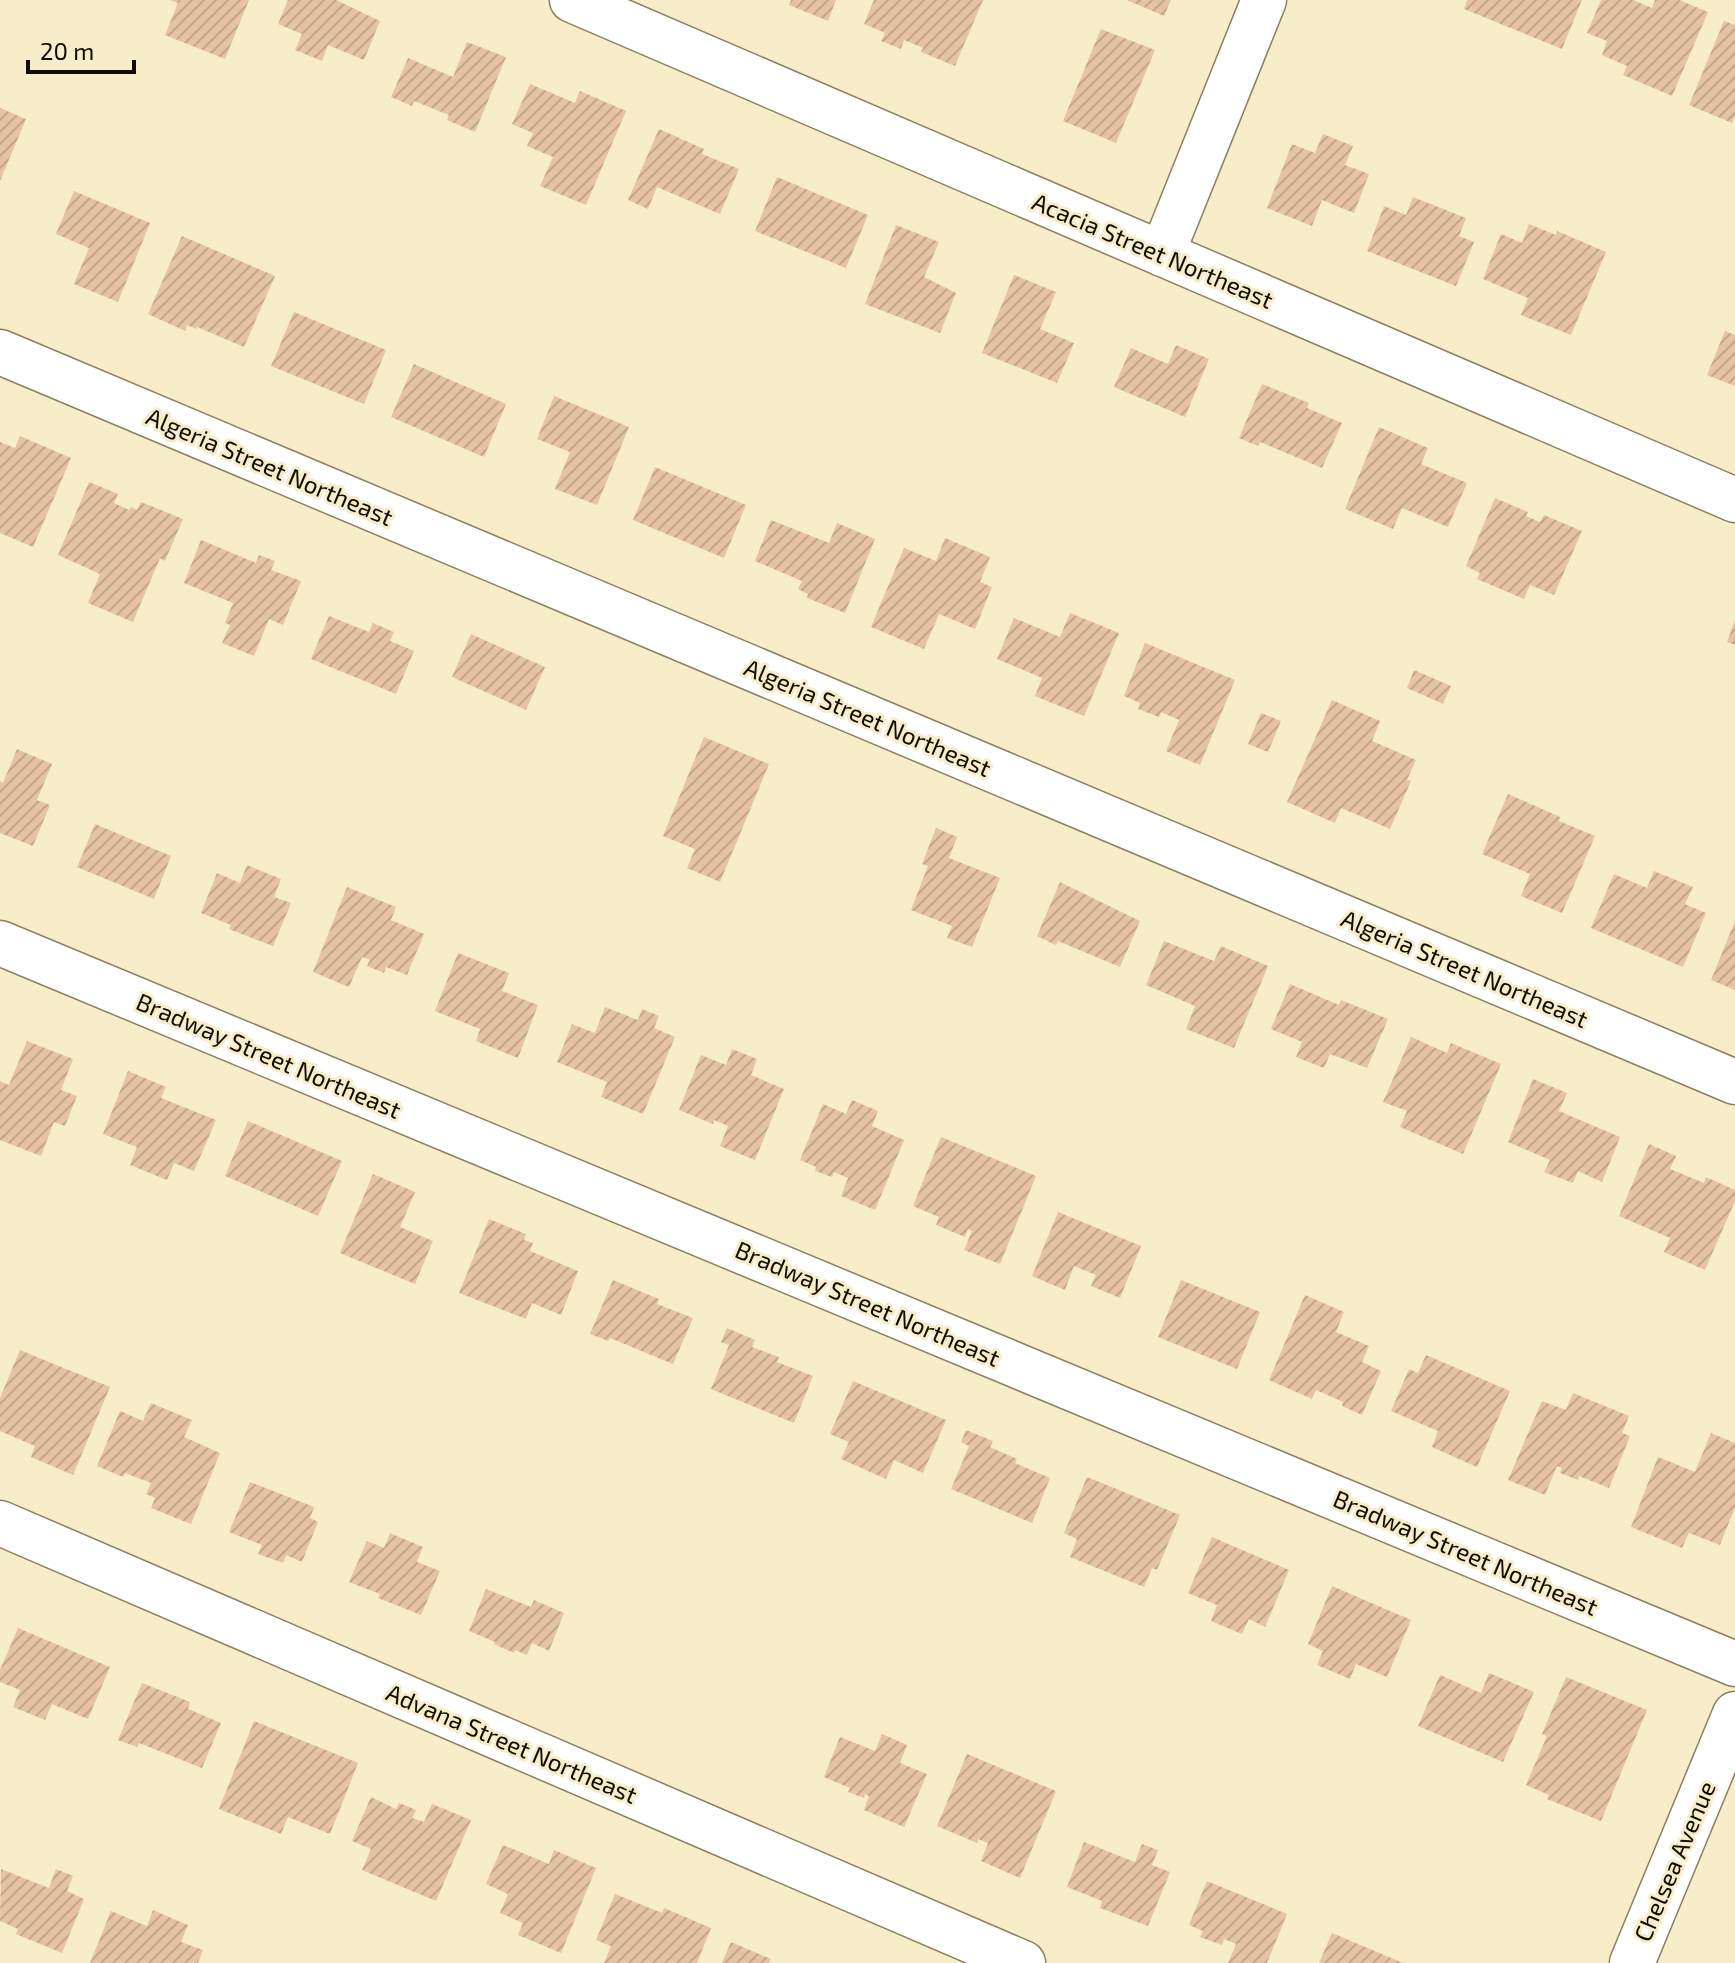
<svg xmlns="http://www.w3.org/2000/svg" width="1735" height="1963" viewBox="0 0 1735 1963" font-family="'Exo 2',sans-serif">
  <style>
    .building { fill: url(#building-hatch) }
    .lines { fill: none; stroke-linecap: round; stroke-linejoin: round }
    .minor-casing { stroke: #8a805f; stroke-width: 47 }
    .minor { stroke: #fff; stroke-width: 44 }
    .labels { text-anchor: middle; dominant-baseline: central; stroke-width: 6; stroke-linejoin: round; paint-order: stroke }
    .street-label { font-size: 24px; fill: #0f0b02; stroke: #f8edc9 }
  </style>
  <defs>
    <pattern id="building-hatch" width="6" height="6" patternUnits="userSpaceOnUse" patternTransform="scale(2)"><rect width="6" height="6" fill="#e5c3a3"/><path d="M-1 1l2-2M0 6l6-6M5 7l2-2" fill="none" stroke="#c3a68b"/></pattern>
  </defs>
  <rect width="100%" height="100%" fill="#f8edc9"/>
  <path class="building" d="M170 0H249L225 59 165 35 178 3Z
    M288 0H336L380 21 364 60 328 45 322 61 295 50 302 34 278 24Z
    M791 0H836L828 21 789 5Z
    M874 0H983L955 66 921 52 923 48 904 40 901 49 881 41 885 33 864 24Z
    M1127 0H1171L1164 16Z
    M1467 0H1582L1562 49 1464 9Z
    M1601 0H1633L1652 8 1655 0H1679L1708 12 1672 96 1623 75 1627 66 1602 55 1607 41 1587 33Z
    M1724 21 1735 25V116L1732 123 1689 105Z
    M1101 29 1155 50 1116 143 1063 121Z
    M467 42 506 57 475 132 447 120 449 115 414 101 412 106 391 97 408 58 453 77Z
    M530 84 575 103 580 91 626 111 586 205 540 186 553 157 527 146 533 133 512 124Z
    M0 108 26 119 0 181Z
    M659 129 704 149 702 154 739 169 720 214 657 187 648 209 628 200Z
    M1323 134 1353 146 1345 165 1369 174 1354 213 1322 200 1312 226 1267 208 1292 144 1315 153Z
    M777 177 868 215 846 268 755 231Z
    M74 191 150 223 118 302 74 284 89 248 56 234Z
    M1413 197 1466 218 1459 236 1474 242 1456 286 1367 251 1384 206 1406 215Z
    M1529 224 1556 235 1557 231 1606 252 1571 335 1521 315 1528 298 1483 279 1501 234 1522 243Z
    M896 225 939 242 924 277 956 293 940 333 865 304Z
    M182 236 275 276 244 347 197 327 196 329 187 325 185 331 148 314Z
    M1014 275 1056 292 1040 329 1074 343 1057 383 982 353Z
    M294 312 386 350 364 404 271 366Z
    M1725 331 1735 335V386L1707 375Z
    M1176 345 1209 359 1185 417 1114 387 1131 348 1168 364Z
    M414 364 506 404 484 457 391 417Z
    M1262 384 1309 403 1307 408 1342 423 1322 468 1260 442 1258 446 1239 438Z
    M554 396 629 427 597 505 555 489 570 452 537 439Z
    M1379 427 1428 448 1421 464 1467 483 1448 527 1402 508 1393 529 1345 509Z
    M20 436 71 458 33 547 0 533V442L15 448Z
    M655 467 746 505 724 558 633 520Z
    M89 482 118 494 114 503 129 510 131 507 137 510 141 502 183 519 165 561 160 558 133 622 88 603 100 574 58 555Z
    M1495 498 1528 512 1526 516 1540 522 1544 515 1582 531 1554 595 1530 585 1524 599 1477 579 1480 573 1466 566Z
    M771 520 829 543 837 523 875 539 845 613 807 598 808 594 798 589 802 581 755 561Z
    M945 538 990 557 980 582 992 587 975 629 939 614 924 649 871 627 904 548 936 561Z
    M201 540 256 563 259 555 275 561 271 570 301 581 283 625 269 619 254 656 222 643 230 625 225 623 233 603 184 583Z
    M1070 613 1119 633 1084 716 1035 696 1042 678 997 659 1014 618 1060 637Z
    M329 616 369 632 373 623 394 632 390 641 414 651 396 694 311 659Z
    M1735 620V645L1727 642Z
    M471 634 545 667 526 710 452 677Z
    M1145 643 1235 680 1200 765 1166 751 1179 720 1161 712 1159 717 1138 709 1140 703 1124 696Z
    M1414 670 1451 686 1443 704 1407 688Z
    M1332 700 1380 721 1372 741 1416 760 1407 780 1411 781 1390 829 1341 808 1335 823 1287 802Z
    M1261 713 1281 721 1268 752 1248 744Z
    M704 737 769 764 720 882 687 868 695 849 663 836Z
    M17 749 52 764 37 800 50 805 33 846 0 833V781L3 783Z
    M1508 794 1560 817 1559 821 1595 836 1562 913 1521 896 1530 874 1482 854Z
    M95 824 171 856 154 899 77 867Z
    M936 828 957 837 949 858 1000 878 972 947 947 938 952 926 911 910 928 866 922 864Z
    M247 865 281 879 274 897 291 903 273 946 229 929 231 925 201 913 217 873 240 883Z
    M1654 871 1693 887 1685 904 1706 913 1683 967 1591 928 1614 874 1647 888Z
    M1060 882 1140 921 1120 967 1058 941 1056 945 1037 936Z
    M347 887 396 907 391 920 424 934 407 975 386 967 384 973 367 966 370 960 362 957 349 987 313 972Z
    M1735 921V990L1711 980Z
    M1164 941 1214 961 1221 946 1268 966 1234 1048 1186 1029 1195 1006 1146 985Z
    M458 953 509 973 502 991 538 1005 518 1058 476 1041 480 1029 435 1011Z
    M1290 984 1339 1005 1341 1000 1388 1019 1367 1068 1330 1054 1324 1068 1296 1057 1302 1042 1271 1029Z
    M605 1007 638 1020 642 1009 659 1016 654 1028 675 1037 643 1114 601 1097 607 1082 557 1062 572 1024 595 1033Z
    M1411 1037 1447 1053 1451 1043 1501 1064 1463 1154 1400 1127 1407 1111 1383 1102Z
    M27 1041 73 1059 61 1090 77 1096 65 1126 54 1122 41 1156 0 1140V1081L9 1085Z
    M732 1049 757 1059 751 1075 784 1089 755 1160 720 1146 728 1126 714 1120 713 1124 679 1110 701 1055 726 1065Z
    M128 1071 166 1087 161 1098 216 1120 194 1171 174 1163 167 1180 130 1165 137 1147 103 1134Z
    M1533 1079 1567 1093 1559 1111 1620 1137 1602 1182 1578 1171 1573 1183 1544 1172 1550 1160 1508 1142Z
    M852 1100 878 1111 872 1126 904 1140 875 1210 841 1196 848 1178 834 1172 832 1177 815 1171 816 1167 800 1160 823 1104 846 1114Z
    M248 1121 342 1161 318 1216 225 1176Z
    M941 1137 1036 1176 1000 1264 964 1250 972 1231 968 1229 965 1237 936 1225 939 1217 913 1206Z
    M1649 1144 1676 1156 1670 1169 1704 1183 1706 1177 1735 1190V1201L1705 1270 1664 1252 1670 1238 1619 1216Z
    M373 1174 415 1192 400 1227 433 1241 415 1284 340 1253Z
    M1058 1212 1141 1246 1120 1298 1091 1286 1096 1275 1074 1266 1065 1290 1032 1276Z
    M489 1219 526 1234 524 1240 533 1243 530 1251 578 1271 561 1315 532 1303 526 1319 459 1293Z
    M613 1280 659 1299 657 1304 693 1318 673 1364 610 1338 608 1341 590 1334Z
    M1181 1280 1260 1312 1237 1369 1158 1337Z
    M1305 1295 1344 1312 1336 1332 1369 1346 1362 1362 1381 1371 1362 1415 1342 1406 1343 1402 1316 1390 1312 1399 1269 1380Z
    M727 1328 755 1340 752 1347 779 1357 777 1362 813 1376 794 1423 711 1389 729 1345 721 1342Z
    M20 1350 110 1387 73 1475 31 1457 35 1446 0 1431V1398Z
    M1426 1355 1510 1391 1477 1467 1432 1447 1438 1431 1391 1411 1409 1369 1418 1373Z
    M853 1381 946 1420 923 1473 894 1460 886 1479 841 1459 849 1442 830 1434Z
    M1573 1393 1629 1416 1622 1433 1630 1436 1609 1488 1579 1476 1578 1480 1560 1473 1562 1468 1557 1466 1545 1495 1508 1480 1542 1401 1566 1410Z
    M151 1403 192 1420 184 1437 220 1453 191 1524 151 1508 155 1498 146 1494 151 1483 125 1473 123 1477 97 1466 120 1411 143 1421Z
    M966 1430 993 1441 990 1447 1017 1459 1015 1463 1050 1478 1032 1523 951 1489 969 1446 961 1442Z
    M1711 1433 1735 1443V1507L1720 1545 1689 1533 1682 1548 1631 1527 1658 1457 1695 1472Z
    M1087 1477 1180 1515 1157 1570 1152 1568 1144 1587 1070 1557 1077 1539 1064 1533Z
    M250 1482 314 1507 310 1518 318 1522 302 1562 286 1555 283 1563 258 1554 262 1545 229 1532Z
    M390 1533 423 1547 417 1562 440 1571 421 1615 378 1598 380 1594 349 1582 367 1541 384 1548Z
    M1212 1537 1289 1570 1265 1627 1249 1619 1242 1634 1211 1621 1217 1605 1188 1593Z
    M1332 1586 1411 1620 1387 1677 1356 1664 1350 1679 1317 1665 1323 1651 1308 1644Z
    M486 1589 531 1607 534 1600 564 1613 549 1651 532 1643 527 1655 515 1650 514 1653 494 1644 495 1642 469 1631Z
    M18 1628 110 1667 88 1719 52 1704 45 1720 13 1707 20 1690 0 1682V1670Z
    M1489 1673 1534 1692 1503 1762 1418 1726 1440 1675 1481 1693Z
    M1566 1677 1647 1710 1601 1821 1547 1799 1549 1795 1526 1785 1547 1736 1542 1734Z
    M142 1683 190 1702 188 1709 221 1723 202 1768 139 1743 137 1747 118 1740Z
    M254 1721 358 1763 330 1834 288 1817 281 1834 219 1809Z
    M882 1734 907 1745 900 1763 927 1774 904 1827 864 1810 869 1796 865 1794 864 1798 848 1792 850 1788 824 1777 840 1737 875 1751Z
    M967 1754 1056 1791 1020 1878 981 1861 988 1843 978 1839 977 1843 937 1826Z
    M371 1797 396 1809 399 1803 416 1810 412 1818 424 1822 432 1804 471 1820 436 1901 362 1870 371 1849 352 1841Z
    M1084 1842 1135 1862 1142 1844 1158 1850 1152 1865 1170 1872 1148 1926 1100 1908 1102 1901 1067 1887Z
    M503 1845 549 1864 554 1850 596 1868 561 1953 518 1935 523 1923 500 1913 508 1894 486 1884Z
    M1 1869 49 1888 56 1869 73 1876 67 1891 84 1899 62 1953 16 1934 18 1929 0 1921Z
    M1207 1881 1287 1914 1267 1963H1228L1236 1944 1224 1939 1222 1945 1200 1937 1203 1931 1189 1925Z
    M615 1894 662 1913 664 1908 711 1928 697 1963H604L611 1946 596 1940Z
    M153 1910 188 1925 181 1942 203 1950 198 1963H90L111 1911 147 1926Z
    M1332 1933 1403 1963H1319Z
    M731 1942 771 1959 769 1963H722Z"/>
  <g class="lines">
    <defs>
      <path id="minor" d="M572 0 1735 500
        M1162 254 1264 0
        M0 352 1735 1082
        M0 943 1735 1664
        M0 1523 1023 1963
        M1632 1963 1735 1714"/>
    </defs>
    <use href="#minor" class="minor-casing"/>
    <use href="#minor" class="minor"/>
  </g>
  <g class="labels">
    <g class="street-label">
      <text transform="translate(1153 250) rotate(23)">Acacia Street Northeast</text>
      <text transform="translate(270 466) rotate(23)">Algeria Street Northeast</text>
      <text transform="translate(868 717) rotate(23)">Algeria Street Northeast</text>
      <text transform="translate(1465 968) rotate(23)">Algeria Street Northeast</text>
      <text transform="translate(269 1055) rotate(23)">Bradway Street Northeast</text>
      <text transform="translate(868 1303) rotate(23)">Bradway Street Northeast</text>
      <text transform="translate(1466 1552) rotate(23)">Bradway Street Northeast</text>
      <text transform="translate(512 1743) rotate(23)">Advana Street Northeast</text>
      <text transform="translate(1674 1861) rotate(-67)">Chelsea Avenue</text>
    </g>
  </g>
  <path d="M28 60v12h106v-12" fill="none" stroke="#0f0b02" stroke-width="4"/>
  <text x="40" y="60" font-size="24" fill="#0f0b02" stroke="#f8edc9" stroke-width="6" paint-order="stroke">20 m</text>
</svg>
